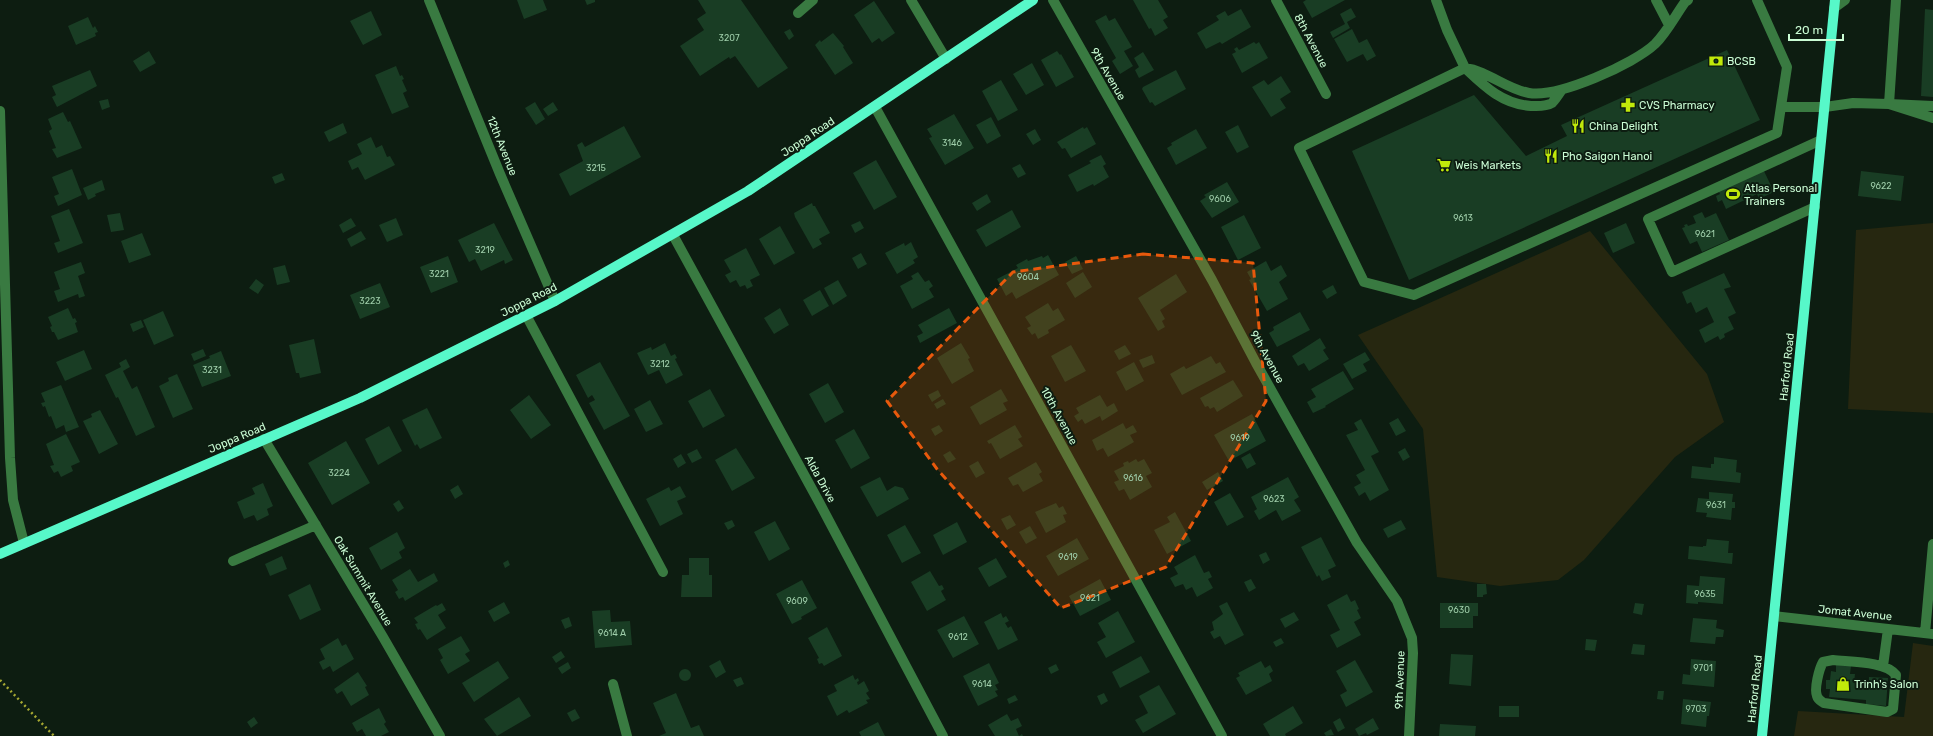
<svg xmlns="http://www.w3.org/2000/svg" width="1933" height="736" viewBox="0 0 1933 736" font-family="Rubik,sans-serif">
  <style>
    .green { fill: #262710 }
    .building { fill: #193d24 }
    .lines { fill: none; stroke-linecap: round; stroke-linejoin: round }
    .path { stroke: #a7a932; stroke-width: 2.5; stroke-dasharray: 2 3; stroke-linecap: butt }
    .minor { stroke: #397a41; stroke-width: 10 }
    .major { stroke: #57f8c9; stroke-width: 10 }
    .marked { fill: #e8590c; fill-opacity: 0.2; stroke: #e8590c; stroke-width: 3; stroke-dasharray: 8 5; stroke-linejoin: round }
    .labels { text-anchor: middle; dominant-baseline: central; stroke-width: 4; stroke-linejoin: round; paint-order: stroke }
    .number-label { font-size: 9px; fill: #9ecda9 }
    .street-label { font-size: 11px; fill: #cbfdd5; stroke: #0d1d11 }
    .poi-label { font-size: 11px; fill: #cbfdd5; stroke: #0d1d11; text-anchor: start }
  </style>
  <rect width="100%" height="100%" fill="#0d1d11"/>
  <path class="green" d="M1933 223V413L1848 409 1856 230Z
    M1590 231 1707 374 1724 422 1675 457 1584 560 1558 580 1500 586 1437 577 1423 429 1358 335Z
    M1913 643 1933 646V736H1794L1798 711 1904 717Z"/>
  <path class="building" d="M517 0H543L547 10 524 19Z
    M585 0H595V2L587 5Z
    M698 0H741L788 68 758 88 735 56 730 59 729 57 700 76 680 46 704 30 697 19 706 13Z
    M1133 0H1158L1168 17 1163 20 1168 28 1155 36 1151 28 1149 29Z
    M1306 0H1345L1312 18 1303 2Z
    M874 1 895 33 882 42 879 38 872 43 854 15Z
    M1351 8 1356 17 1347 22 1350 28 1333 38 1330 32 1345 24 1340 14Z
    M1241 9 1251 27 1222 44 1220 42 1206 49 1197 33 1219 20 1216 16 1225 11 1228 16Z
    M1925 9 1933 10V97L1921 96Z
    M371 11 382 35 363 45 350 21Z
    M1106 15 1109 21 1115 18 1132 47 1124 51 1133 66 1120 74 1112 61 1116 58 1095 21Z
    M88 17 93 28 95 26 98 32 95 33 96 36 76 45 68 26Z
    M790 29 794 36 789 40 784 32Z
    M1352 29 1359 43 1367 39 1376 56 1367 61 1363 54 1347 62 1334 39Z
    M833 33 844 46 843 47 853 63 835 75 815 45 820 40 821 42Z
    M1254 42 1256 44 1259 42 1268 58 1242 73 1232 54 1236 52 1234 49 1237 47 1239 50Z
    M1727 50 1760 120 1409 280 1352 151 1474 95 1526 156 1567 136 1561 125Z
    M149 51 156 63 140 72 133 61Z
    M1057 51 1060 55 1061 54 1074 77 1056 87 1041 60Z
    M1143 52 1154 70 1139 78 1135 70 1139 67 1134 58Z
    M1032 63 1044 85 1026 95 1013 74Z
    M396 66 400 76 402 75 404 79 402 80 407 91 403 93 409 107 392 114 375 75Z
    M90 70 97 86 57 107 52 97 56 95 52 86Z
    M1176 70 1186 89 1155 106 1152 102 1150 103 1142 89 1143 87Z
    M1281 76 1291 92 1280 99 1286 108 1271 117 1252 87 1264 80 1268 85Z
    M1001 80 1018 110 998 121 982 91Z
    M108 99 110 107 102 110 99 101Z
    M535 102 545 119 536 125 525 108Z
    M553 102 558 110 548 116 543 109Z
    M63 112 68 122 70 121 82 148 57 158 52 149 56 148 49 131 52 129 48 119Z
    M954 114 974 148 945 165 929 138 932 137 927 129Z
    M991 117 1001 136 987 144 976 125Z
    M343 123 347 133 329 142 324 132Z
    M1238 125 1249 147 1237 153 1225 132Z
    M624 126 641 157 570 196 559 174 583 161 577 145 582 142 585 147Z
    M1083 127 1084 129 1087 127 1096 144 1071 158 1065 148 1062 149 1057 142Z
    M1035 129 1041 140 1033 145 1026 134Z
    M1196 129 1207 148 1176 165 1167 148 1172 145 1171 143Z
    M371 137 376 148 382 145 387 157 390 156 395 165 365 180 358 167 352 170 348 161 362 154 357 144Z
    M1101 155 1106 164 1103 166 1109 177 1094 186 1093 184 1077 192 1068 175 1091 163 1089 161Z
    M876 160 897 197 874 210 853 173Z
    M1020 164 1026 174 1018 178 1012 168Z
    M72 169 82 195 58 206 54 196 59 194 52 177Z
    M1763 169 1774 192 1759 199 1757 194 1726 209 1722 200 1718 202 1716 196 1720 194 1718 190Z
    M1861 171 1904 176 1901 201 1858 196Z
    M282 173 285 180 275 184 272 177Z
    M102 180 105 190 95 194 96 196 88 200 83 188Z
    M1227 182 1239 202 1212 218 1200 201 1206 197 1204 195Z
    M987 194 991 202 977 211 972 203Z
    M812 203 813 206H815L830 233 819 239 822 244 813 249 795 217 794 213Z
    M69 209 83 243 58 253 54 243 60 241 51 216Z
    M1012 210 1021 227 986 247 976 230Z
    M1702 212 1705 218 1716 213 1729 240 1702 252 1697 241 1690 244 1682 228 1685 227 1684 225 1687 224 1688 226 1696 223 1693 216Z
    M120 213 124 230 111 232 107 215Z
    M1244 215 1261 248 1238 260 1221 227Z
    M351 218 356 226 343 233 339 225Z
    M396 218 403 235 387 242 379 225Z
    M860 221 864 228 855 233 851 225Z
    M494 223 513 260 505 264 504 260 481 271 475 259 469 262 458 240Z
    M1626 223 1635 243 1613 253 1604 233Z
    M780 226 795 253 774 265 759 239Z
    M361 231 366 239 351 247 347 239Z
    M142 233 151 255 129 263 121 241Z
    M911 242 918 257 913 260 915 263 897 274 885 253 904 243 905 246Z
    M746 248 760 275 750 280 753 286 747 289 745 285 740 287 736 280 730 283 725 275 731 272 724 260Z
    M861 253 867 264 858 269 852 258Z
    M1048 255 1059 275 1016 299 1012 292 1006 296 997 279 1018 268 1016 265 1027 259 1028 261 1042 256 1043 258Z
    M448 256 458 282 431 293 420 267Z
    M1076 256 1083 269 1072 274 1065 262Z
    M1266 261 1271 271 1281 265 1287 276 1279 282 1288 299 1267 311 1249 280 1251 279 1247 272Z
    M81 262 85 273 78 276 85 296 79 298 78 294 58 302 54 291 60 289 54 272Z
    M285 265 290 282 277 285 273 268Z
    M918 272 925 282 929 280 933 286 929 289 934 297 912 309 900 286 913 279 911 276Z
    M1083 272 1092 287 1075 298 1066 283Z
    M1724 273 1731 287 1724 289 1736 313 1728 317 1734 329 1724 334 1725 337 1720 340 1718 336 1705 343 1699 330 1714 322 1707 307 1696 313 1691 302 1687 304 1682 292Z
    M1176 274 1187 292 1160 310 1165 319 1162 321 1165 327 1158 331 1138 298Z
    M256 279 264 285 258 294 249 288Z
    M838 280 847 296 833 305 824 288Z
    M380 283 390 307 360 319 350 295Z
    M1333 285 1337 293 1327 299 1322 291Z
    M820 290 829 306 812 316 803 300Z
    M1048 303 1053 311 1058 308 1065 320 1048 330 1049 333 1038 339 1035 333 1032 335 1027 328 1031 326 1025 317Z
    M68 308 73 319 75 318 77 322 75 323 78 332 58 340 54 332H52L50 327 52 326 48 317Z
    M780 308 789 325 774 334 764 318Z
    M949 308 957 323 920 343 917 336 923 333 918 325Z
    M163 311 174 336 154 345 143 320Z
    M1300 312 1310 330 1277 347 1269 333 1274 330 1273 327Z
    M141 320 144 327 133 332 130 324Z
    M1320 338 1326 348 1323 350 1329 359 1309 371 1304 363 1298 366 1292 356Z
    M314 339 321 373 300 378 299 373H296L289 345Z
    M665 343 671 356 675 354 677 358 675 359 683 375 666 384 659 370 648 375 637 353 651 347 652 350Z
    M961 343 970 358 968 359 974 371 952 384 937 358Z
    M1071 345 1086 371 1065 382 1051 356Z
    M1125 345 1131 354 1119 360 1114 351Z
    M203 349 206 356 194 361 191 354Z
    M84 350 92 369 65 381 56 362Z
    M221 351 231 376 202 387 193 365 210 358 209 356Z
    M1365 352 1370 360 1363 364 1367 371 1352 379 1343 364Z
    M1152 355 1155 363 1143 368 1139 360Z
    M1211 356 1216 364 1220 362 1226 372 1182 395 1170 374 1184 366 1186 369Z
    M126 359 130 367 123 371 132 389 137 386 155 427 136 436 118 397 116 398 105 375 121 367 119 363Z
    M600 362 630 416 604 430 589 403 595 400 592 395 588 398 576 375Z
    M1134 362 1144 381 1126 391 1116 372Z
    M1343 371 1354 389 1325 406 1326 407 1313 413 1307 402 1316 397 1311 389Z
    M177 374 193 409 173 418 159 386 169 381 168 378Z
    M1233 380 1243 396 1217 412 1214 407 1210 409 1208 406 1205 407 1200 398Z
    M828 383 844 412 825 423 809 394Z
    M61 385 79 427 66 432 64 425 56 429 51 416 49 417 45 406 43 407 41 403 45 402 41 393Z
    M710 389 725 416 703 428 688 401Z
    M1001 389 1008 401 1003 403 1007 410 980 425 970 407Z
    M938 390 941 396 932 402 928 395Z
    M529 395 551 425 531 439 510 410Z
    M1100 395 1107 407 1114 403 1118 411 1102 421 1100 416 1085 424 1082 419 1078 422 1074 416 1079 413 1076 408Z
    M943 399 946 404 937 409 934 404Z
    M650 400 663 424 646 432 634 409Z
    M427 408 442 438 420 449 417 444 415 446 402 420Z
    M100 410 118 444 99 454 83 421 92 417 91 414Z
    M1252 414 1266 441 1229 461 1214 435Z
    M1398 418 1406 431 1396 436 1389 423Z
    M1361 419 1379 452 1371 456 1389 490 1370 501 1365 492 1359 496 1354 487 1361 483 1356 475 1365 470 1346 435 1358 430 1354 423Z
    M1123 423 1126 429 1133 425 1137 432 1130 435 1134 442 1108 457 1103 448 1097 451 1092 440Z
    M939 425 943 431 935 436 931 429Z
    M1015 425 1022 437 1018 439 1023 446 1000 459 991 443 989 444 987 441Z
    M389 426 402 451 378 465 365 439Z
    M854 429 870 458 851 469 835 440Z
    M66 434 80 462 71 466 73 471 61 477 58 471 54 473 50 466 54 465 46 444Z
    M346 441 370 483 332 505 308 463Z
    M736 448 755 478 732 491 715 460Z
    M1405 448 1410 457 1403 461 1398 452Z
    M697 449 702 458 692 463 687 454Z
    M950 451 956 459 948 463 943 455Z
    M1250 453 1256 464 1247 469 1241 458Z
    M681 454 686 463 678 468 673 459Z
    M1714 457 1737 460 1736 472 1741 473 1740 483 1691 478 1692 466 1711 468V464H1714Z
    M1136 459 1138 462 1144 459 1152 473 1146 476 1152 487 1130 500 1124 489 1119 491 1114 482 1119 480 1114 471 1124 466 1123 463 1128 461 1129 463Z
    M978 461 985 473 976 478 969 466Z
    M1036 462 1042 472 1039 474 1043 481 1023 492 1018 484 1013 486 1008 478Z
    M1218 472 1223 481 1207 490 1202 482Z
    M880 477 887 491 895 486 903 488 909 499 877 517 860 487Z
    M1288 477 1299 497 1294 500 1301 511 1282 521 1276 510 1259 520 1254 511 1257 509 1251 497Z
    M263 483 273 506 267 509 269 515 257 521 254 515 244 519 237 502 255 494 252 488Z
    M458 485 463 494 455 499 450 490Z
    M680 486 686 497 677 501 683 514 660 526 646 499 669 487 671 491Z
    M1709 492 1733 494 1732 502H1735V508H1732L1731 520 1706 517 1707 513 1696 512 1698 498 1709 499Z
    M1230 493 1244 517 1227 526 1214 502Z
    M399 500 404 508 398 512 393 504Z
    M1056 503 1059 508 1063 506 1067 514 1063 515 1066 522 1046 533 1035 512Z
    M1175 512 1191 541 1167 554 1154 530 1170 522 1167 517Z
    M1010 515 1016 525 1007 530 1001 519Z
    M732 520 735 526 728 530 724 523Z
    M1401 520 1406 529 1388 538 1383 529Z
    M775 521 790 549 769 561 754 532Z
    M957 522 967 542 943 555 933 535Z
    M905 525 921 553 902 563 887 535Z
    M1030 526 1037 538 1026 544 1019 532Z
    M397 532 405 548 399 552 402 558 381 570 369 548Z
    M1321 537 1336 566 1328 570 1331 577 1322 581 1319 575 1317 577 1301 547Z
    M1077 538 1089 559 1058 576 1046 556Z
    M1707 539 1729 541 1728 553H1733L1732 564 1688 559 1689 546 1703 547V546H1706Z
    M1266 552 1270 560 1263 564 1259 555Z
    M1195 555 1204 573 1209 571 1212 577 1208 579 1213 588 1197 597 1192 587 1186 590 1183 584 1175 587 1170 578 1178 574 1174 567Z
    M282 556 287 569 270 576 265 564Z
    M689 558H709V575H712V597H681L682 575H689Z
    M996 558 1007 577 989 587 978 568Z
    M508 560 510 565 505 568 503 563Z
    M410 569 418 582 434 573 438 581 405 601 403 597 399 599 395 592 398 590 392 580Z
    M930 571 939 586 942 585 944 589 941 591 946 600 927 611 911 582Z
    M1700 576 1725 578 1723 604 1698 602V604L1686 603 1687 585 1699 586Z
    M1100 579 1111 600 1080 616 1069 596Z
    M1251 579 1256 588 1249 592 1244 582Z
    M802 580 817 608 801 617 802 619 792 624 776 594Z
    M310 584 321 610 300 620 288 595Z
    M1477 584H1486L1487 594 1483 595V597H1477Z
    M1347 594 1351 602 1355 600 1359 609 1357 610 1361 618 1354 622 1361 635 1337 648 1330 635 1340 630 1327 605Z
    M504 602 510 613 494 622 488 611Z
    M1227 602 1244 635 1225 645 1220 636 1214 639 1210 632 1214 630 1212 622 1223 614 1219 606Z
    M442 603 446 610 438 615 446 628 427 640 420 629 418 630 415 624 418 623 414 618 436 605 437 606Z
    M1440 603H1478V616H1473V628H1440Z
    M1635 603 1644 604 1642 615 1633 613Z
    M610 610 611 622 630 621 632 645 595 648 592 611Z
    M1118 611 1135 642 1106 658 1097 642 1106 637 1098 623Z
    M1294 612 1299 620 1285 628 1280 619Z
    M1001 613 1003 618 1006 616 1009 621 1005 623 1008 628 1011 626 1018 640 998 650 984 622Z
    M964 616 979 644 953 658 937 630Z
    M569 617 572 626 565 629 561 620Z
    M1693 618 1717 620 1716 628 1724 630 1723 637H1716L1715 644 1690 642Z
    M827 627 842 656 824 666 822 663 819 664 817 659 819 658 808 638Z
    M461 636 470 651 465 654 470 661 448 674 440 660 443 658 438 649Z
    M338 638 342 646 346 644 354 659 333 672 330 666 323 670 319 662 325 659 320 649Z
    M1281 638 1284 643 1276 647 1273 642Z
    M1586 639 1597 640 1595 651 1585 650Z
    M1633 644 1645 645 1644 655 1631 654Z
    M561 651 565 657 556 663 552 657Z
    M1451 654 1473 655 1471 686 1449 684Z
    M1141 656 1150 672 1120 688 1112 672Z
    M1691 659 1716 661 1714 687 1682 684 1683 674 1690 675Z
    M720 660 726 672 716 678 709 666Z
    M1355 660 1373 692 1346 707 1340 695 1347 691 1336 671Z
    M498 661 509 678 474 702 462 683Z
    M1261 661 1265 668 1270 665 1273 671 1269 674 1272 681 1246 695 1236 678 1240 676 1238 673Z
    M568 662 571 668 562 674 558 668Z
    M989 663 999 683 995 685 998 690 995 691 998 696 978 706 963 676Z
    M1056 664 1059 670 1051 674 1048 668Z
    M1836 665 1851 666 1850 674H1855L1854 683 1869 684V677L1888 678 1886 706 1866 704V700L1829 697 1830 689H1826V680H1830L1831 671 1836 672Z
    M679 675a6 6 0 1 1 12 0a6 6 0 1 1-12 0Z
    M358 672 367 686 365 687 369 695 351 706 342 691 337 694 334 689Z
    M853 675 855 680 858 678 859 681 857 682 858 685 864 681 869 691 866 693 870 699 866 700 868 703 849 713 847 710 837 716 827 696 837 691 834 685Z
    M741 677 744 684 737 687 733 680Z
    M1159 685 1176 714 1143 733 1135 720 1148 713 1139 696Z
    M1658 691H1664L1663 700 1657 699Z
    M676 693 691 728 699 725 704 736H659L666 733 653 703Z
    M1104 693 1108 701 1101 705 1097 696Z
    M1015 695 1018 700 1009 704 1007 699Z
    M519 697 531 716 497 736 484 719Z
    M1683 699 1711 702 1709 716H1707L1706 727 1681 724Z
    M1293 706 1303 723 1285 734 1286 736H1270L1263 724Z
    M1499 706H1519V717H1499Z
    M379 708 386 722 384 724 389 732 381 736H366L362 729 357 732 352 723Z
    M575 709 580 718 572 722 567 713Z
    M1007 714 1011 721 1018 718 1022 726 1016 729 1019 736 1022 734 1023 736H995L988 725Z
    M254 717 258 723 251 728 247 722Z
    M1340 718 1345 728 1338 732 1333 722Z
    M1373 718 1379 729 1367 735 1366 733 1359 736 1355 729Z
    M878 722 885 736H861L859 732Z
    M1440 724 1476 726 1475 736H1439Z
    M1331 729 1334 735 1326 736 1324 733Z"/>
  <g class="lines">
    <path class="path" d="M0 680 54 736"/>
    <path class="minor" d="M429 0 500 174 555 301
      M911 0 946 59
      M1053 0 1212 280 1256 363 1357 543 1397 601 1412 638 1413 653 1409 736
      M1276 0 1326 94
      M1436 0 1447 30 1465 68C1488 71 1506 89 1529 93 1558 98 1634 64 1655 44 1667 32 1675 16 1685 2L1688 0
      M1656 0 1669 25
      M1896 0 1889 104 1933 106
      M1834 8 1845 0
      M798 13 813 0
      M1561 91C1559 94 1555 100 1552 103 1545 107 1538 106 1531 106 1502 104 1484 86 1465 68L1299 148 1364 282 1414 295 1777 133 1787 67 1757 0
      M875 107 1222 736
      M1781 107H1825L1853 103 1889 104 1933 118
      M0 111 10 458 13 500 24 543
      M1815 207 1672 272 1648 219 1821 140
      M673 235 819 502 943 736
      M526 315 663 572
      M264 439 383 637 440 736
      M233 561 316 525
      M1774 616 1933 634
      M1925 633 1933 544
      M1833 660C1850 662 1886 661 1896 675L1893 709 1887 712 1824 703C1821 701 1818 700 1817 696 1814 689 1819 669 1823 662Z
      M1883 666 1888 629
      M613 684 627 736"/>
    <path class="major" d="M0 554 360 398 555 301 748 191 1033 0
      M1762 736 1835 0"/>
  </g>
  <path class="marked" d="M1143 254 1253 263 1266 401 1166 567 1061 608 937 469 887 401 1013 272Z"/>
  <defs>
    <symbol id="bank-bare" viewBox="-9 -9 18 18"><path d="M-6-4H6V4H-6ZM0-2.3a2.3 2.3 0 1 0 0 4.6a2.3 2.3 0 1 0 0-4.6Z" fill="#c1e90a" stroke="#0d1d11" stroke-width="2.5" paint-order="stroke"/></symbol>
    <symbol id="pharmacy-bare" viewBox="-9 -9 18 18"><path d="M-2-6h4v4h4v4h-4v4h-4v-4h-4v-4h4Z" fill="#c1e90a" stroke="#0d1d11" stroke-width="2.5" paint-order="stroke"/></symbol>
    <symbol id="restaurant-bare" viewBox="-9 -9 18 18"><path d="M-5-6h1v4h1v-4h1v4h1v-4h1v5L-1.5 .5V6h-2V.5L-5-1ZM5-6V6H3V1.5H1.5Q1.5-4 5-6Z" fill="#c1e90a" stroke="#0d1d11" stroke-width="2.5" paint-order="stroke"/></symbol>
    <symbol id="supermarket-bare" viewBox="-9 -9 18 18"><path d="M-6-5.5h2.5l.6 2H6L4.5 2H-2.5L-4.4-4H-6ZM-1.5 3.2a1.3 1.3 0 1 0 .1 0ZM3 3.2a1.3 1.3 0 1 0 .1 0Z" fill="#c1e90a" stroke="#0d1d11" stroke-width="2.5" paint-order="stroke"/></symbol>
    <symbol id="stadium-bare" viewBox="-9 -9 18 18"><path d="M0-5a6.5 5 0 1 0 0 10a6.5 5 0 1 0 0-10ZM-3.5-1.8h7v3.6h-7Z" fill="#c1e90a" stroke="#0d1d11" stroke-width="2.5" paint-order="stroke"/></symbol>
    <symbol id="shop-bare" viewBox="-9 -9 18 18"><path d="M-5-2.5h2.3a2.7 3.5 0 0 1 5.4 0H5L5.5 6h-11ZM-1.5-2.5h3a1.5 2.3 0 0 0-3 0Z" fill="#c1e90a" stroke="#0d1d11" stroke-width="2.5" paint-order="stroke"/></symbol>
  </defs>
  <g fill-rule="evenodd">
    <use href="#bank-bare" x="1706" y="51" width="20" height="20"/>
    <use href="#pharmacy-bare" x="1618" y="95" width="20" height="20"/>
    <use href="#restaurant-bare" x="1568" y="116" width="20" height="20"/>
    <use href="#restaurant-bare" x="1541" y="146" width="20" height="20"/>
    <use href="#supermarket-bare" x="1434" y="155" width="20" height="20"/>
    <use href="#stadium-bare" x="1723" y="184" width="20" height="20"/>
    <use href="#shop-bare" x="1833" y="674" width="20" height="20"/>
  </g>
  <g class="labels">
    <g class="number-label">
      <text x="729" y="38">3207</text>
      <text x="952" y="143">3146</text>
      <text x="596" y="168">3215</text>
      <text x="1881" y="186">9622</text>
      <text x="1220" y="199">9606</text>
      <text x="1463" y="218">9613</text>
      <text x="1705" y="234">9621</text>
      <text x="485" y="250">3219</text>
      <text x="439" y="274">3221</text>
      <text x="1028" y="277">9604</text>
      <text x="370" y="301">3223</text>
      <text x="660" y="364">3212</text>
      <text x="212" y="370">3231</text>
      <text x="1240" y="438">9619</text>
      <text x="339" y="473">3224</text>
      <text x="1133" y="478">9616</text>
      <text x="1274" y="499">9623</text>
      <text x="1716" y="505">9631</text>
      <text x="1068" y="557">9619</text>
      <text x="1705" y="594">9635</text>
      <text x="1090" y="598">9621</text>
      <text x="797" y="601">9609</text>
      <text x="1459" y="610">9630</text>
      <text x="612" y="633">9614 A</text>
      <text x="958" y="637">9612</text>
      <text x="1703" y="668">9701</text>
      <text x="982" y="684">9614</text>
      <text x="1696" y="709">9703</text>
    </g>
    <g class="street-label">
      <text transform="translate(1311 41) rotate(62)">8th Avenue</text>
      <text transform="translate(1108 74) rotate(60)">9th Avenue</text>
      <text transform="translate(808 137) rotate(-34)">Joppa Road</text>
      <text transform="translate(502 146) rotate(68)">12th Avenue</text>
      <text transform="translate(529 300) rotate(-27)">Joppa Road</text>
      <text transform="translate(1267 357) rotate(61)">9th Avenue</text>
      <text transform="translate(1787 367) rotate(-84)">Harford Road</text>
      <text transform="translate(1059 416) rotate(61)">10th Avenue</text>
      <text transform="translate(237 438) rotate(-23)">Joppa Road</text>
      <text transform="translate(820 479) rotate(61)">Alda Drive</text>
      <text transform="translate(363 581) rotate(59)">Oak Summit Avenue</text>
      <text transform="translate(1855 613) rotate(6)">Jomat Avenue</text>
      <text transform="translate(1400 680) rotate(-88)">9th Avenue</text>
      <text transform="translate(1755 689) rotate(-84)">Harford Road</text>
    </g>
    <g class="poi-label">
      <text x="1727" y="61">BCSB</text>
      <text x="1639" y="105">CVS Pharmacy</text>
      <text x="1589" y="126">China Delight</text>
      <text x="1562" y="156">Pho Saigon Hanoi</text>
      <text x="1455" y="165">Weis Markets</text>
      <text x="1744" y="188">Atlas Personal<tspan x="1744" dy="13">Trainers</tspan></text>
      <text x="1854" y="684">Trinh's Salon</text>
    </g>
  </g>
  <path d="M1789 34v6h54v-6" fill="none" stroke="#cbfdd5" stroke-width="2"/>
  <text x="1795" y="34" font-size="12" fill="#cbfdd5" stroke="#0d1d11" stroke-width="3" paint-order="stroke">20 m</text>
</svg>
